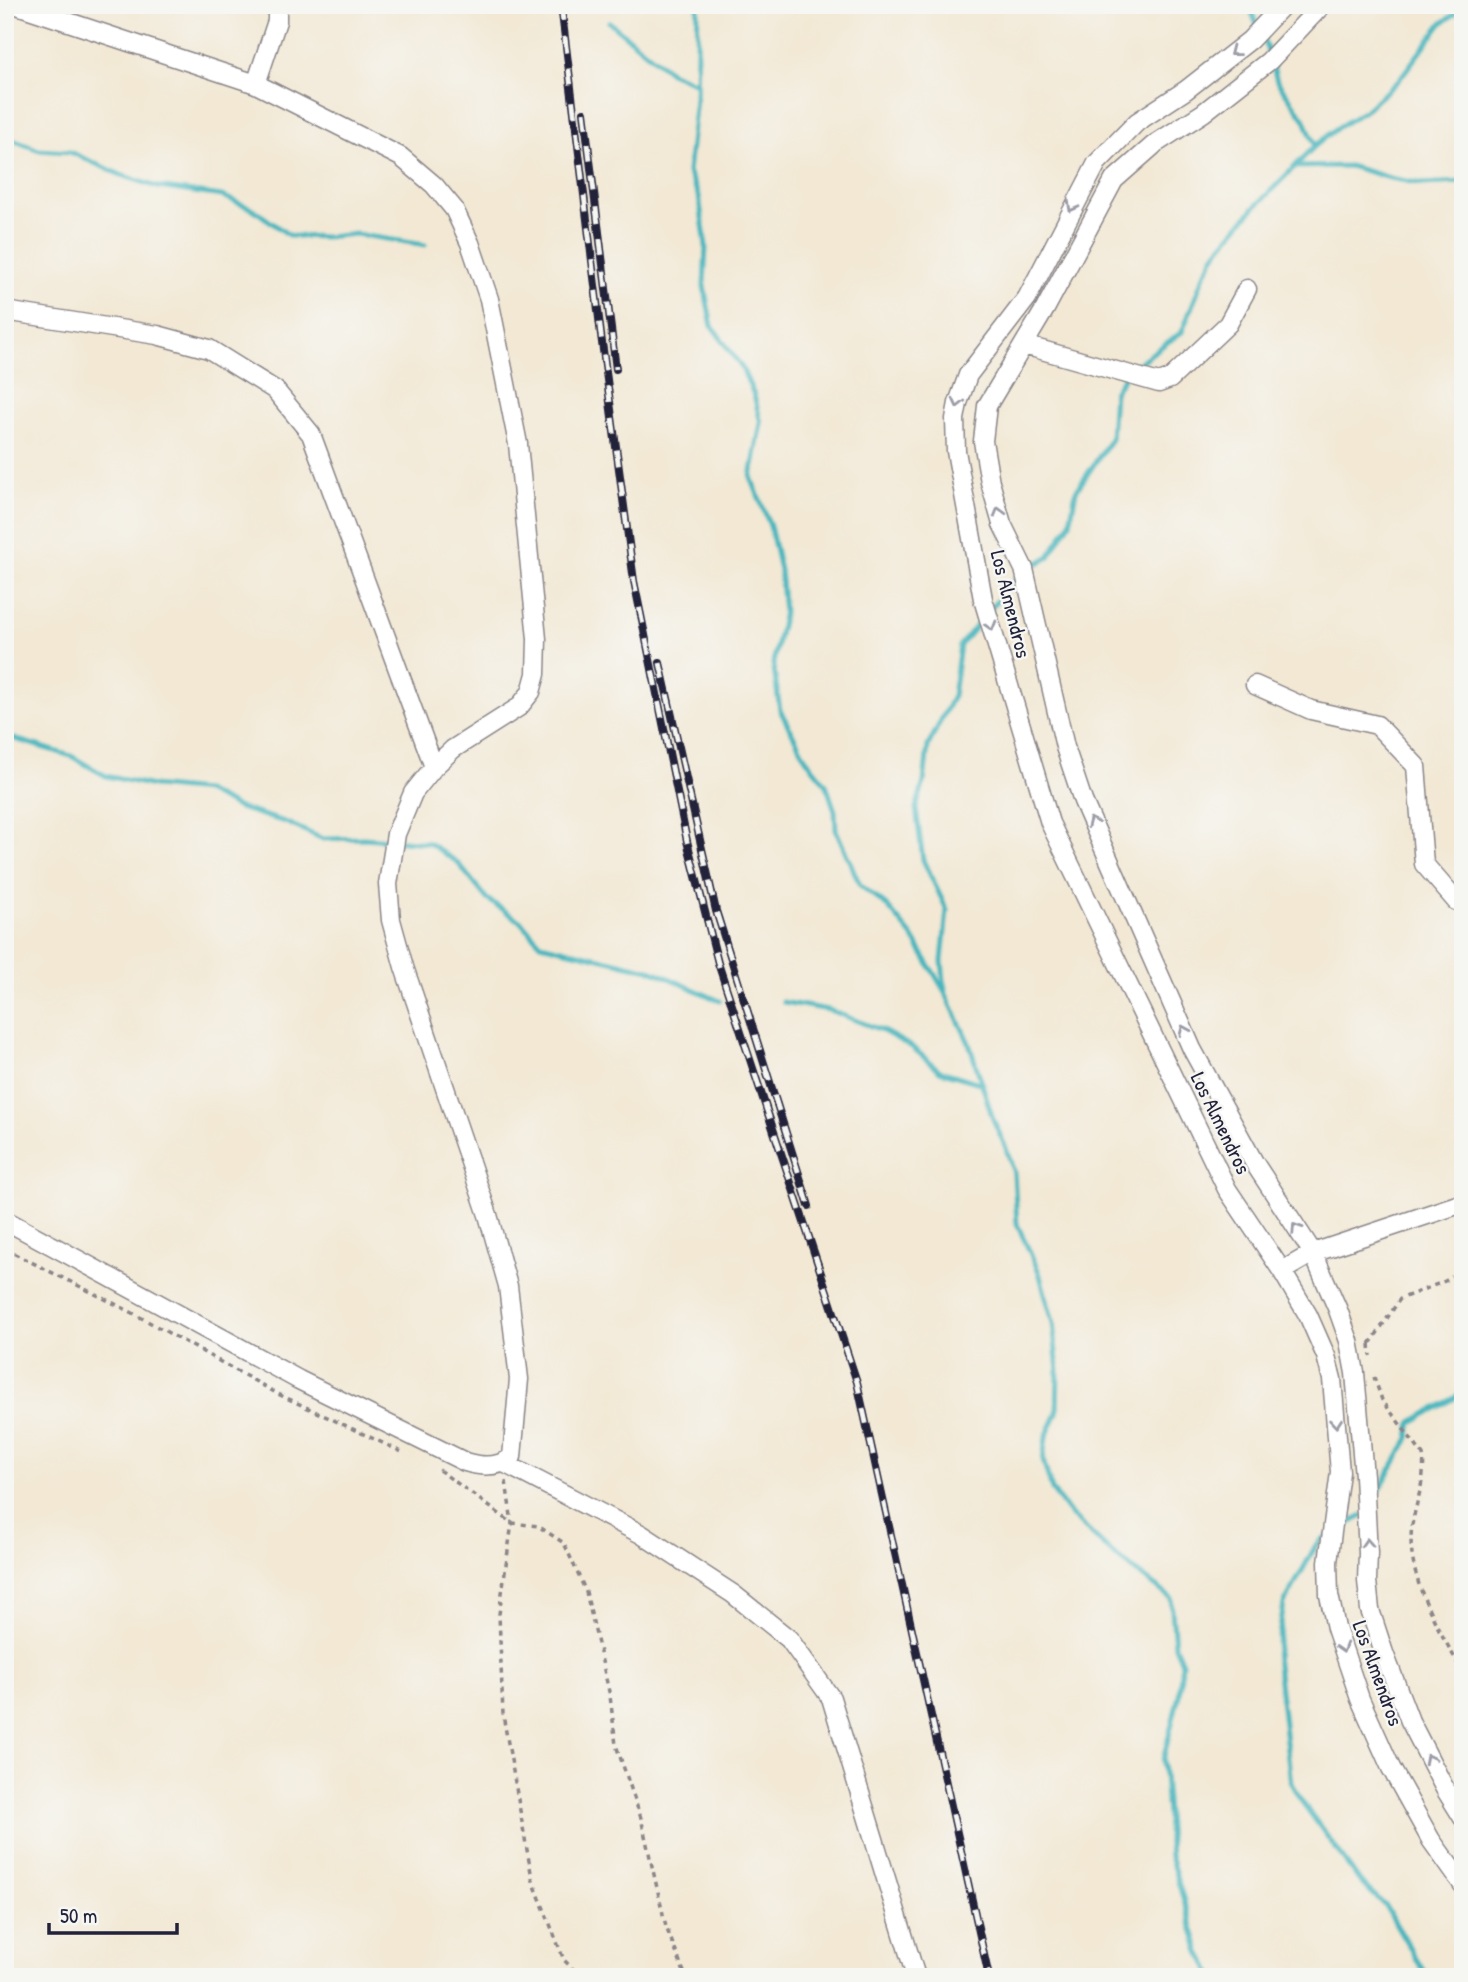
<svg xmlns="http://www.w3.org/2000/svg" width="1468" height="1982" viewBox="0 0 1468 1982" font-family="'Patrick Hand',sans-serif">
  <style>
    .lines { fill: none; stroke-linecap: round; stroke-linejoin: round }
    .stream { stroke: #46b6be; stroke-width: 5 }
    .minor-casing { stroke: #8a8588; stroke-width: 21 }
    .path { stroke: #8a8588; stroke-width: 3.5; stroke-dasharray: 5 5; stroke-linecap: butt }
    .minor { stroke: #fff; stroke-width: 18 }
    .rail-casing { stroke: #22223b; stroke-width: 8 }
    .rail { stroke: #f6f6f2; stroke-width: 5; stroke-dasharray: 16; stroke-linecap: butt }
    .oneway { stroke: #9c9ca7 }
    .labels { text-anchor: middle; dominant-baseline: central; stroke-width: 5; stroke-linejoin: round; paint-order: stroke }
    .street-label { font-size: 21px; fill: #22223b; stroke: #f6f6f2 }
  </style>
  <rect width="100%" height="100%" fill="#f6f6f2"/>
  <filter id="ink" filterUnits="userSpaceOnUse"><feTurbulence type="fractalNoise" baseFrequency=".0143" numOctaves="2"/><feDisplacementMap in="SourceGraphic" scale="14" xChannelSelector="R" yChannelSelector="G"/><feConvolveMatrix kernelMatrix="1 2 1 2 8 2 1 2 1" color-interpolation-filters="sRGB"/></filter>
  <filter id="wash" filterUnits="userSpaceOnUse"><feTurbulence type="fractalNoise" baseFrequency=".00686" numOctaves="4" result="noise"/><feDisplacementMap in="SourceGraphic" scale="28" xChannelSelector="R" yChannelSelector="G"/><feGaussianBlur stdDeviation="1.57" result="paint"/><feColorMatrix in="noise" values="0 0 0 0 0 0 0 0 0 0 0 0 0 0 0 0 0 1.4 0 .05"/><feComposite in="paint" operator="in"/></filter>
  <g filter="url(#wash)">
    <rect width="100%" height="100%" fill="#f2e8d4"/>
    <g class="lines">
      <path class="stream" d="M698 5 696 99 688 172 699 196 706 246 704 286 712 326 742 368 754 395 761 423 751 477 770 526 780 570 784 612 773 663 780 710 806 759 826 784 835 811 836 830 860 885 888 907 912 936 945 992 969 1043 993 1119 1006 1148 1014 1173 1017 1224 1039 1272 1053 1322 1058 1371 1057 1413 1046 1437 1043 1460 1052 1490 1071 1515 1112 1553 1171 1598 1175 1646 1182 1663 1179 1695 1163 1760 1170 1856 1200 1952 1214 1977
        M1249 5 1257 25
        M609 22 670 72 696 83
        M1261 34 1269 54
        M1272 63 1277 81 1305 120 1315 146
        M5 137 39 150 70 152 121 175 157 187 222 196 253 209 290 236 326 237 355 234 425 245
        M1293 167 1349 166 1390 178 1422 184 1463 182
        M1130 369 1182 332 1204 275 1217 251 1252 210 1315 146 1337 128 1364 111 1398 81 1441 24 1463 8
        M1027 568 1048 558 1070 523 1076 491 1111 439 1114 392 1124 377
        M990 609 1020 574
        M5 736 71 756 106 776 153 786 205 791 239 808 285 822 323 839 364 838 429 843 457 862 487 899 520 921 541 944 653 971 720 1001
        M945 990 942 961 947 910 923 860 916 808 924 782 928 746 953 696 960 645 984 617
        M783 1002 829 1010 881 1030 912 1047 940 1071 983 1084
        M1372 1503 1409 1438 1412 1422 1453 1399 1463 1391
        M1337 1530 1362 1516
        M1325 1537 1316 1545 1284 1604 1276 1656 1291 1783 1300 1799 1361 1883 1384 1904 1427 1977"/>
    </g>
  </g>
  <g filter="url(#ink)">
    <g class="lines">
      <defs>
        <path id="minor" d="M1283 5 1250 40 1186 90 1137 122 1097 163 1027 298 968 375 958 403 955 419 956 451 983 599 1050 823 1227 1189 1282 1271 1308 1315 1326 1356 1332 1379 1340 1472 1328 1562 1329 1595 1336 1628 1360 1699 1391 1768 1431 1840 1463 1885
          M1322 5 1269 61 1203 113 1155 144 1114 180 1045 309 987 406 983 441 990 482 1002 524 1024 569 1065 747 1083 801 1192 1049 1255 1164 1313 1253 1338 1310 1349 1341 1355 1373 1364 1476 1368 1553 1367 1581 1370 1610 1384 1653 1410 1721 1445 1789 1463 1818
          M256 84 277 21V5
          M5 311 157 335 209 349 275 390 311 434 434 767
          M1024 345 1159 383 1170 379 1228 324 1247 289
          M1255 685 1311 710 1377 725 1416 766 1424 864 1456 901 1463 903
          M5 1220 299 1380 465 1462C481 1467 498 1468 512 1457L519 1379 508 1286 488 1215 404 967 391 920 388 884 396 834 413 793 434 767 453 749 519 707 531 692 536 674 537 639 518 444 489 299 470 243 454 209 434 185 401 157 256 84 17 5
          M1282 1271 1313 1253 1463 1203
          M504 1463 641 1534 733 1594 789 1639 831 1698 916 1977"/>
      </defs>
      <use href="#minor" class="minor-casing"/>
      <path class="path" d="M5 1249 131 1312 278 1394 404 1453
        M1370 1344 1371 1356
        M1370 1344 1400 1299 1445 1281 1463 1270
        M1374 1377 1382 1400 1423 1455C1426 1479 1416 1502 1412 1525 1405 1579 1439 1628 1463 1673
        M439 1470 512 1523 538 1526 564 1543 586 1592 610 1696 616 1745 641 1818 666 1927 686 1977
        M506 1481 512 1523 499 1614 503 1715 532 1878 564 1960 581 1977"/>
      <use href="#minor" class="minor"/>
      <defs>
        <path id="rail" d="M561 5 601 335 634 581 687 841 718 963 857 1382 989 1977
          M584 112 616 369
          M660 663 716 911 809 1206"/>
      </defs>
      <use href="#rail" class="rail-casing"/>
      <use href="#rail" class="rail"/>
    </g>
    <defs><path id="oneway-chevron" d="M-2-3.5L2.5 0L-2 3.5" fill="none" stroke-width="1.6" stroke-linecap="round" stroke-linejoin="round" transform="scale(1.75)"/></defs>
    <g class="oneway">
      <use href="#oneway-chevron" transform="translate(1234 52) rotate(142)"/>
      <use href="#oneway-chevron" transform="translate(1072 207) rotate(118)"/>
      <use href="#oneway-chevron" transform="translate(958 403) rotate(103)"/>
      <use href="#oneway-chevron" transform="translate(999 512) rotate(-106)"/>
      <use href="#oneway-chevron" transform="translate(991 626) rotate(74)"/>
      <use href="#oneway-chevron" transform="translate(1092 822) rotate(-114)"/>
      <use href="#oneway-chevron" transform="translate(1184 1030) rotate(-114)"/>
      <use href="#oneway-chevron" transform="translate(1296 1228) rotate(-123)"/>
      <use href="#oneway-chevron" transform="translate(1336 1423) rotate(85)"/>
      <use href="#oneway-chevron" transform="translate(1367 1543) rotate(-93)"/>
      <use href="#oneway-chevron" transform="translate(1342 1648) rotate(73)"/>
      <use href="#oneway-chevron" transform="translate(1429 1759) rotate(-117)"/>
    </g>
  </g>
  <g class="labels">
    <g class="street-label">
      <text transform="translate(1011 604) rotate(76)">Los Almendros</text>
      <text transform="translate(1221 1123) rotate(64)">Los Almendros</text>
      <text transform="translate(1378 1673) rotate(70)">Los Almendros</text>
    </g>
  </g>
  <rect width="1468" height="1982" fill="none" stroke="#f6f6f2" stroke-width="28"/>
  <path d="M49 1923v10h128v-10" fill="none" stroke="#22223b" stroke-width="3.5"/>
  <text x="60" y="1923" font-size="21" fill="#22223b" stroke="#f6f6f2" stroke-width="5" paint-order="stroke">50 m</text>
</svg>
